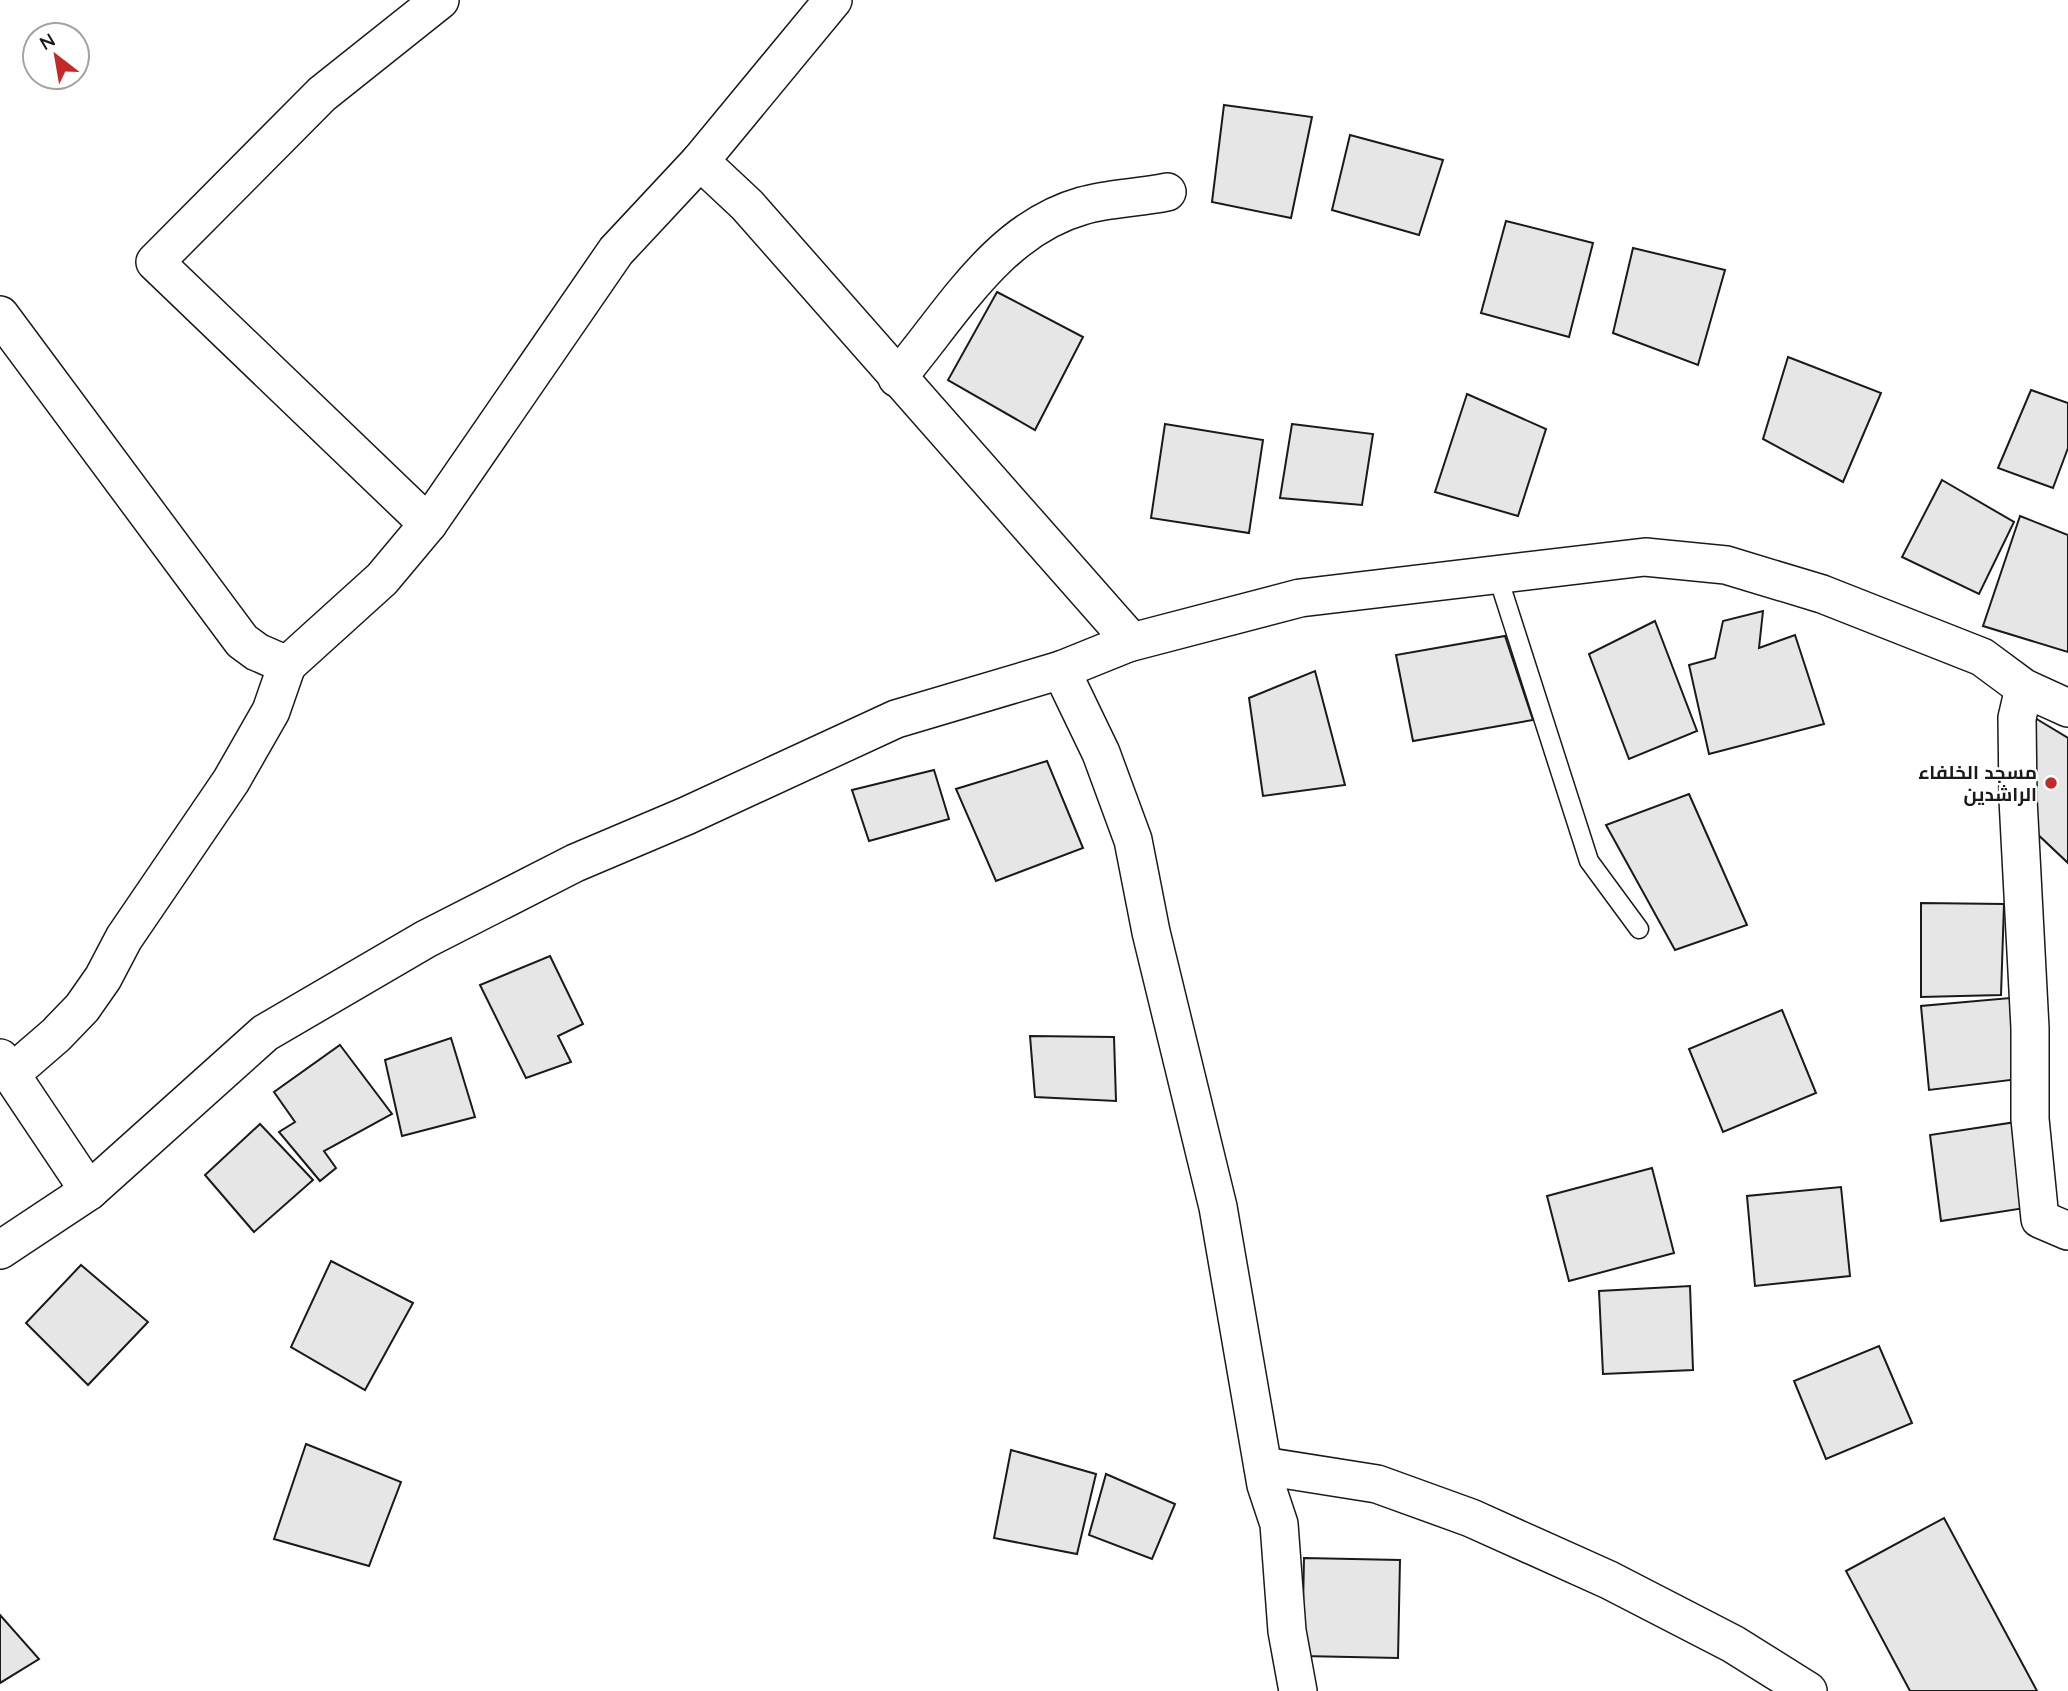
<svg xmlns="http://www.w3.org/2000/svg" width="2068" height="1691" font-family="Quicksand,Cairo,sans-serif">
<rect width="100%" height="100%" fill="#fff"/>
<g fill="#e6e6e6" stroke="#1a1a1a" stroke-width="2">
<path d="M1224,105L1312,117L1291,218L1212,202Z"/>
<path d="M1350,135L1443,160L1419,235L1332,210Z"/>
<path d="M1506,221L1593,243L1569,337L1481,313Z"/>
<path d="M1633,248L1725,270L1698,365L1613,333Z"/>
<path d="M997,292L1083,337L1035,430L948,380Z"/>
<path d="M1788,357L1881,393L1843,482L1763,439Z"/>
<path d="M2031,390L2068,403V448L2053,488L1998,468Z"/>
<path d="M1467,394L1546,429L1518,516L1435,492Z"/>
<path d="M1165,424L1263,440L1249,533L1151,518Z"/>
<path d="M1292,424L1373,434L1362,505L1280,498Z"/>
<path d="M1942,480L2014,522L1979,594L1902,557Z"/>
<path d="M2020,516L2068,535V652L1983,626Z"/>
<path d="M1763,611L1759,648L1795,635L1824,724L1709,754L1689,665L1715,658L1723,621Z"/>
<path d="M1655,621L1697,731L1629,759L1589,654Z"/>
<path d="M1505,636L1533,720L1413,741L1396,655Z"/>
<path d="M1315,671L1345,785L1263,796L1249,698Z"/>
<path d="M2035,718L2068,738V863L2032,829Z"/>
<path d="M1047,761L1083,848L996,881L956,789Z"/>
<path d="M934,770L949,819L869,841L852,790Z"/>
<path d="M1689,794L1747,925L1675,950L1606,825Z"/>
<path d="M1921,903L2004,904L2001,995L1921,997Z"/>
<path d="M550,956L583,1024L558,1036L571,1062L526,1078L480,985Z"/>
<path d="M2010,998L2019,1079L1929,1090L1921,1006Z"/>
<path d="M1782,1010L1816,1093L1723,1132L1689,1049Z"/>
<path d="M1030,1036L1114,1037L1116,1101L1035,1097Z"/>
<path d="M451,1038L475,1117L402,1136L385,1060Z"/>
<path d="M340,1045L392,1114L324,1151L336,1168L320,1181L279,1132L295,1122L274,1092Z"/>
<path d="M2016,1122L2025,1208L1941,1221L1930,1135Z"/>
<path d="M260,1124L313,1180L254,1232L205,1175Z"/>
<path d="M1652,1168L1674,1253L1569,1281L1547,1196Z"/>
<path d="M1841,1187L1850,1276L1755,1286L1747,1196Z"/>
<path d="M331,1261L413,1303L365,1390L291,1347Z"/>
<path d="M81,1265L148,1322L88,1385L26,1323Z"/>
<path d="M1690,1286L1693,1370L1603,1374L1599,1291Z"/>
<path d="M1879,1346L1912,1423L1826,1459L1794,1381Z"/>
<path d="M306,1444L401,1482L369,1566L274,1539Z"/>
<path d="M1011,1450L1096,1474L1077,1554L994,1538Z"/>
<path d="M1106,1474L1175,1504L1152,1559L1089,1535Z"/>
<path d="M1944,1518L2037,1691H1910L1846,1571Z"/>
<path d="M1304,1558L1400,1560L1398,1658L1302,1656Z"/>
<path d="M0,1615L39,1659L0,1683Z"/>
</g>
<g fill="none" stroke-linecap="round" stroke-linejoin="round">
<defs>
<path id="lane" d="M1497,574L1589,861L1639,929"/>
<g id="street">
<path d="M700,161L747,205L1124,633L1128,643"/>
<path d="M0,315L242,641L257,652L287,665L382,579L428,524L616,251L700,161L833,0"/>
<path d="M897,378C951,315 997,230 1082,206C1109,198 1139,198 1167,192"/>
<path d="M428,524L155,262L322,94L440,0"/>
<path d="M1061,670L1101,753L1133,840L1151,932L1218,1207L1266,1485L1279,1524L1287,1631L1298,1691"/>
<path d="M2024,688L2017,718L2018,799L2030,1028V1119L2040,1219L2068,1231"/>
<path d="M0,1058L89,1191"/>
<path d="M11,1074L56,1035L82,1008L103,978L124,938L231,781L271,711L287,665"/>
<path d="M0,1250L89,1191L265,1033L426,939L575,863L686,816L896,719L1061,670L1128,643L1300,598L1645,557L1726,565L1822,594L1982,657L2024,688L2068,708"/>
<path d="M1263,1466L1377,1484L1471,1518L1609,1580L1733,1644L1808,1691"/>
</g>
</defs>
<use href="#lane" stroke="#1a1a1a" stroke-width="21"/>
<use href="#street" stroke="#1a1a1a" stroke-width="40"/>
<use href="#lane" stroke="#fff" stroke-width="18"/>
<use href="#street" stroke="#fff" stroke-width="37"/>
</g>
<circle fill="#c62828" stroke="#fff" stroke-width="2.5" cx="2051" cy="783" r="7"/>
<g text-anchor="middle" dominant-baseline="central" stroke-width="5" stroke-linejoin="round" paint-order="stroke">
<g font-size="19" font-weight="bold" fill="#1a1a1a" stroke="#fff" text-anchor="end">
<text x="2037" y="772">مسجد الخلفاء<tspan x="2037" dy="22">الراشدين</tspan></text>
</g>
</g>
<g transform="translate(56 56) rotate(329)"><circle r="33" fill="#ffffff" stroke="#a3a3a3" stroke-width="2"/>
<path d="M0-5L12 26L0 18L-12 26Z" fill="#c62828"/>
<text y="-10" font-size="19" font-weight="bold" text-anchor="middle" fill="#1a1a1a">N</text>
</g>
</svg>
